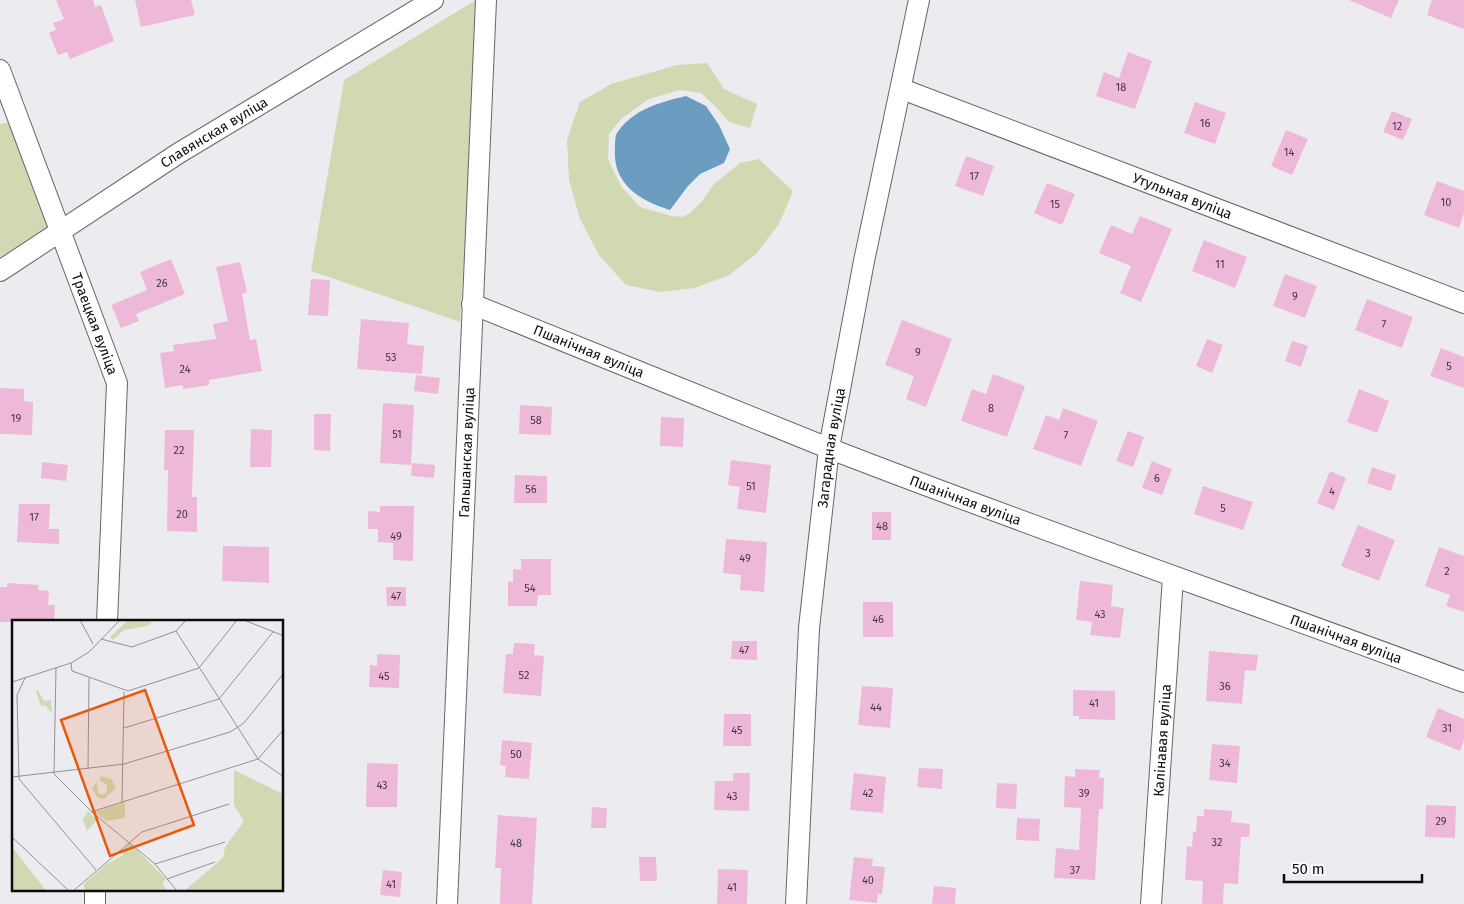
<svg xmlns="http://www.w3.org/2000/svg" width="1464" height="904" font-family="'Fira Sans',sans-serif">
<rect width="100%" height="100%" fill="#ececf0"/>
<g fill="#d1d9b3">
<path d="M476,0H480L460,322L311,271L344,80Z"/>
<path d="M707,63L724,89L757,104L750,128L729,122L717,108L701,93L680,90L649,99L622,118L609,134L608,159L621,186L640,207L672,216L682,217L690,213L703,200L713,185L740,163L759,159L793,191L779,224L757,253L729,275L695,288L660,292L626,285L599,255L580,219L569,180L567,140L580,102L611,84L677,65Z"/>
<path d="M8,122L53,227L0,257V124Z"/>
</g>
<path fill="#6b9dc0" d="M686,96L706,106L719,125L730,149L724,163L700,174L688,186L670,210C639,200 612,184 615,147C615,143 615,136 617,133C633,109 661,102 686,96Z"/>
<g fill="#eeb9d9">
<path d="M56,0H93L95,7L101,5L114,41L70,59L67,52L58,55L49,33L56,30L53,23L64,19Z"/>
<path d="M135,0H191L195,15L141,27Z"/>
<path d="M1349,0H1399L1391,18Z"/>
<path d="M1432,0H1464V29L1427,15Z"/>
<path d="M1128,52L1152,61L1135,109L1096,96L1104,72L1119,78Z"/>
<path d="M1195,102L1226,113L1215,144L1184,133Z"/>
<path d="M1392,111L1412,119L1403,140L1383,132Z"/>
<path d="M1286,130L1308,139L1292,175L1271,166Z"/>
<path d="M966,156L994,166L983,196L955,186Z"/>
<path d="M1437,181L1464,191V213L1459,228L1424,215Z"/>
<path d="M1047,183L1075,194L1062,225L1034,213Z"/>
<path d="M1140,216L1172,229L1141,302L1120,293L1131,266L1099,253L1111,225L1132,234Z"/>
<path d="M1204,240L1247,257L1235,288L1192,271Z"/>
<path d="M171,259L185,294L136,314L139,321L121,328L111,305L147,290L140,272Z"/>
<path d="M240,262L247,292L242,294L250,340L256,339L262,371L209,380V385L183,389V385L165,388L160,353L174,351L173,345L216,339L213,324L228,321L216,267Z"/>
<path d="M1285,274L1317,286L1305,318L1273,306Z"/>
<path d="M311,279L330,280L328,316L308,315Z"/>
<path d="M1367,299L1413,317L1402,348L1355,330Z"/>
<path d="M361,319L409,323L407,344L424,346L422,374L357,369Z"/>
<path d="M902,320L952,339L926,407L906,399L914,376L885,365Z"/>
<path d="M1207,339L1223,345L1212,373L1196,366Z"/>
<path d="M1292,341L1308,346L1301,367L1285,361Z"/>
<path d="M1441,348L1464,357V388L1430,376Z"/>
<path d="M993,374L1025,386L1007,437L961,421L972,389L986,394Z"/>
<path d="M416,375L440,378L438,394L414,391Z"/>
<path d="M0,388L24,389V401L33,402L32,435L0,434Z"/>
<path d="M1359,389L1389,401L1377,433L1347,422Z"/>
<path d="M383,403L414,405L411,465L380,463Z"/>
<path d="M520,405L552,407L551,435L519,434Z"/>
<path d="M1063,408L1098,421L1081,466L1033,449L1046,415L1059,420Z"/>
<path d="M314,414H331L330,451L314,450Z"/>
<path d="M661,417L684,418L683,447L660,446Z"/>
<path d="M251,429L272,430L271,467H250Z"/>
<path d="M165,430H194L192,497H197V532L167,531L168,470H164Z"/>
<path d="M1128,431L1144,437L1133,467L1116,461Z"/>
<path d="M731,460L771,465L766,513L737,509L740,487L728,485Z"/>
<path d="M1152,461L1172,469L1162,495L1142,488Z"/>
<path d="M42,462L68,465L66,481L41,478Z"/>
<path d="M412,463L435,465L434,478L411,476Z"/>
<path d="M1372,467L1396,475L1391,491L1367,483Z"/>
<path d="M1330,471L1346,478L1334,510L1317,503Z"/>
<path d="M515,475L547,476V503H514Z"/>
<path d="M1203,486L1253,502L1243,530L1194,514Z"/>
<path d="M19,504H50L49,529H59V544L17,542Z"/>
<path d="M380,506H414L413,561L393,560V543L378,542V529H368V511L380,512Z"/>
<rect x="872" y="512" width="19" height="28"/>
<path d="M1358,525L1395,540L1379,581L1341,566Z"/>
<path d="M726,539L767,542L764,592L740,590L741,575L723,573Z"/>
<path d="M223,546L269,547V583L222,581Z"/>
<path d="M1439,547L1464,556V612L1446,606L1450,595L1425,586Z"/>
<path d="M521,559H551V595H538L537,606H508V581L513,582V569L521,570Z"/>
<path d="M1080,581L1113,585L1111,606L1124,608L1120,638L1090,635L1092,622L1076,620Z"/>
<path d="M7,583L39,585L38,590L49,591L48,605H55L54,622H0V587H7Z"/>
<path d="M386,587H406V606H387Z"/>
<rect x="863" y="602" width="30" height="35"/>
<path d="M732,641H757V660L731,659Z"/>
<path d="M514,643L535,644L534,655L544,656L541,696L503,693L506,654H513Z"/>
<path d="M1209,651L1258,655L1256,671L1245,670L1242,704L1206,701Z"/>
<path d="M377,654L400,655L399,688L369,687L370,665L377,666Z"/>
<path d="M862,686L893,688L890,728L858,725Z"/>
<path d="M1073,690L1115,691V720L1079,719V716H1073Z"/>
<path d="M1438,708L1464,719V740L1460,751L1426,737Z"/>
<path d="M724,714H751V746H723Z"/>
<path d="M502,740L532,743L529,779L505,777L506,766L500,765Z"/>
<path d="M1212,744L1240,746L1237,783L1209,780Z"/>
<path d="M367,763L398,764L397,807H366Z"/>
<path d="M919,768L943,769L942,789L917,787Z"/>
<path d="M1075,769L1100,770L1099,778H1104L1103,809H1099L1095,880L1054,878L1056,848L1079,850L1081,808L1064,807L1065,776L1075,777Z"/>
<path d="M733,773H750L749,811L714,810L715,781H733Z"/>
<path d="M854,773L886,777L883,813L850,810Z"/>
<path d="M997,783L1017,784L1016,809L996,808Z"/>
<path d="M1426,805L1456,806L1455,838L1425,837Z"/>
<path d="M592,807L607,808L606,828H591Z"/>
<path d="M1204,809L1232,811L1231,822L1250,824L1249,837H1241L1238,884L1224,883L1223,904H1202L1203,881L1185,880L1187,846L1192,847L1193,832H1196L1197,816H1204Z"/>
<path d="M498,815L537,818L532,904H500L501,868H495Z"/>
<path d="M1017,818L1040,819L1039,841L1016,840Z"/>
<path d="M639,857H656L657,881H640Z"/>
<path d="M854,857L873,859L872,866L885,867L882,894H878L877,903L849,900Z"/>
<path d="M718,869L748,870L747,904H717Z"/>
<path d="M383,870L402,872L400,897L380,895Z"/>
<path d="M934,886L956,888L955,904H932Z"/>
</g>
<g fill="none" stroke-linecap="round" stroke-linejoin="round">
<defs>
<g id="minor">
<path id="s1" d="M0,70L117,383L107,622"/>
<path id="s2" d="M902,89L1464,303"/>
<path id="s3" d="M0,271L179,153L433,0"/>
<path id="s4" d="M472,304C591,351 709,401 828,448C1039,530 1252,603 1464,682"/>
<path d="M95,904V890"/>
<path id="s5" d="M447,904L486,0"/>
<path id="s6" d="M796,904L809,628L829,448L864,261L919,0"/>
<path id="s7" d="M1151,904L1173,577"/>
</g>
</defs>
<use href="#minor" stroke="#666669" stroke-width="22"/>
<use href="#minor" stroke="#fff" stroke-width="20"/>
</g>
<g text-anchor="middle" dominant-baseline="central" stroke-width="4" stroke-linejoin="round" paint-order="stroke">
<g font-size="11" fill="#443740">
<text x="1121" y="87">18</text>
<text x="1205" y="123">16</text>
<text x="1397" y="126">12</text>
<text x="1289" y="152">14</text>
<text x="974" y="176">17</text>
<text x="1446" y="202">10</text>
<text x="1055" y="204">15</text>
<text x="1220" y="264">11</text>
<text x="162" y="283">26</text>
<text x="1295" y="296">9</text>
<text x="1384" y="324">7</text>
<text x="918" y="352">9</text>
<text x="391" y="357">53</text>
<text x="1449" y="366">5</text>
<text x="185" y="369">24</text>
<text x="991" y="408">8</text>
<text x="16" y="418">19</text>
<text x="536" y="420">58</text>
<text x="397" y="434">51</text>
<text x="1066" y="435">7</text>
<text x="179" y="450">22</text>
<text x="1157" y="478">6</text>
<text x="751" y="486">51</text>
<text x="531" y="489">56</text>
<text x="1332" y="491">4</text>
<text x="1223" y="508">5</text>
<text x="182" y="514">20</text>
<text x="34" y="517">17</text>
<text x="882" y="526">48</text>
<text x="396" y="536">49</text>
<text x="1368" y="553">3</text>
<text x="745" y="558">49</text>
<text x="1447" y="571">2</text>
<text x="530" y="588">54</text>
<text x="396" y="596">47</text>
<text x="1100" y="614">43</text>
<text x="878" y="619">46</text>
<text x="744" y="650">47</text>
<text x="524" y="675">52</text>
<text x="384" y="676">45</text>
<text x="1225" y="686">36</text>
<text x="1094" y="703">41</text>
<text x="876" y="707">44</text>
<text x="1447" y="728">31</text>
<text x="737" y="730">45</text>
<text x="516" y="754">50</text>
<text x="1225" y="763">34</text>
<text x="382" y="785">43</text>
<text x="868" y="793">42</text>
<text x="1084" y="793">39</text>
<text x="732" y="796">43</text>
<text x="1441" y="821">29</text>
<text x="1217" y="842">32</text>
<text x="516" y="843">48</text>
<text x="1075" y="870">37</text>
<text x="868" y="880">40</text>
<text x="391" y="884">41</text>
<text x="732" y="887">41</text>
</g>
<g font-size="14" fill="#0c0c0d" stroke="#faf9fd">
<text stroke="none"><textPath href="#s3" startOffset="255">Славянская вуліца</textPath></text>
<text stroke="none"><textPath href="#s2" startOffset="300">Утульная вуліца</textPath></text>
<text stroke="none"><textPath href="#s1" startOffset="271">Траецкая вуліца</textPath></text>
<text stroke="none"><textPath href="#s4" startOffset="126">Пшанічная вуліца</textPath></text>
<text stroke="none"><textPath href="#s6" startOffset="458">Загарадная вуліца</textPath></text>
<text stroke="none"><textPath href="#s5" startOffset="452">Гальшанская вуліца</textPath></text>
<text stroke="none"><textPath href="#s4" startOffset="531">Пшанічная вуліца</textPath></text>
<text stroke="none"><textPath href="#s4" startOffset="936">Пшанічная вуліца</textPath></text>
<text stroke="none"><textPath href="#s7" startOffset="164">Калінавая вуліца</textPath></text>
</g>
</g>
<g transform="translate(12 620)">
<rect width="271" height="271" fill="#ececf0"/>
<path d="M116,0L140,2L136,6L112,10L101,20L98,17ZM26,70L32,81L39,80L40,94L33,85L29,86L24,72ZM222,150L271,174V271H172L211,238L213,227L232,201L222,185ZM89,156L99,159L104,168L92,179L85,177L80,168L85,162L86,173L90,175L95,172V165L87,160ZM113,182V198L94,201L82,192ZM76,191L85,200L75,211L71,199ZM118,223L154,259L150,263L155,271H72V264L93,245L111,235L109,231ZM0,227L33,269L35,271H0Z" fill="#d1d9b3"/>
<path fill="none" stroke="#929295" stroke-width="1" d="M68,0L81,24M232,0L272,16M164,11L246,139L272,157M89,19L120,27L164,11L174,0M59,43L60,51L116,71L187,48L225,0M44,48L42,154L81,193L143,244L165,271M13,58L5,75L7,159L84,250M0,62L59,43L77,32L108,0M112,108L207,79L261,12M76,149L77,58M0,157L112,144L218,112L232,103L272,53M110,182L112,72M79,192L246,139L272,109M0,217L57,271M143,244L213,222M155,259L203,242M61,271L130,212L217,184"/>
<path fill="#e8590c" fill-opacity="0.15" stroke="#e8590c" stroke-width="2.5" d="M133,70L182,205L98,236L49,100Z"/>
<rect width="271" height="271" fill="none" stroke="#0c0c0d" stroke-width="2.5"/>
</g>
<path d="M1284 874v8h138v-8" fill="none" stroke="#0c0c0d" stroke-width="2.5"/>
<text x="1292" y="874" font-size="15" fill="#0c0c0d" stroke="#faf9fd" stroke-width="4" paint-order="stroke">50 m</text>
</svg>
